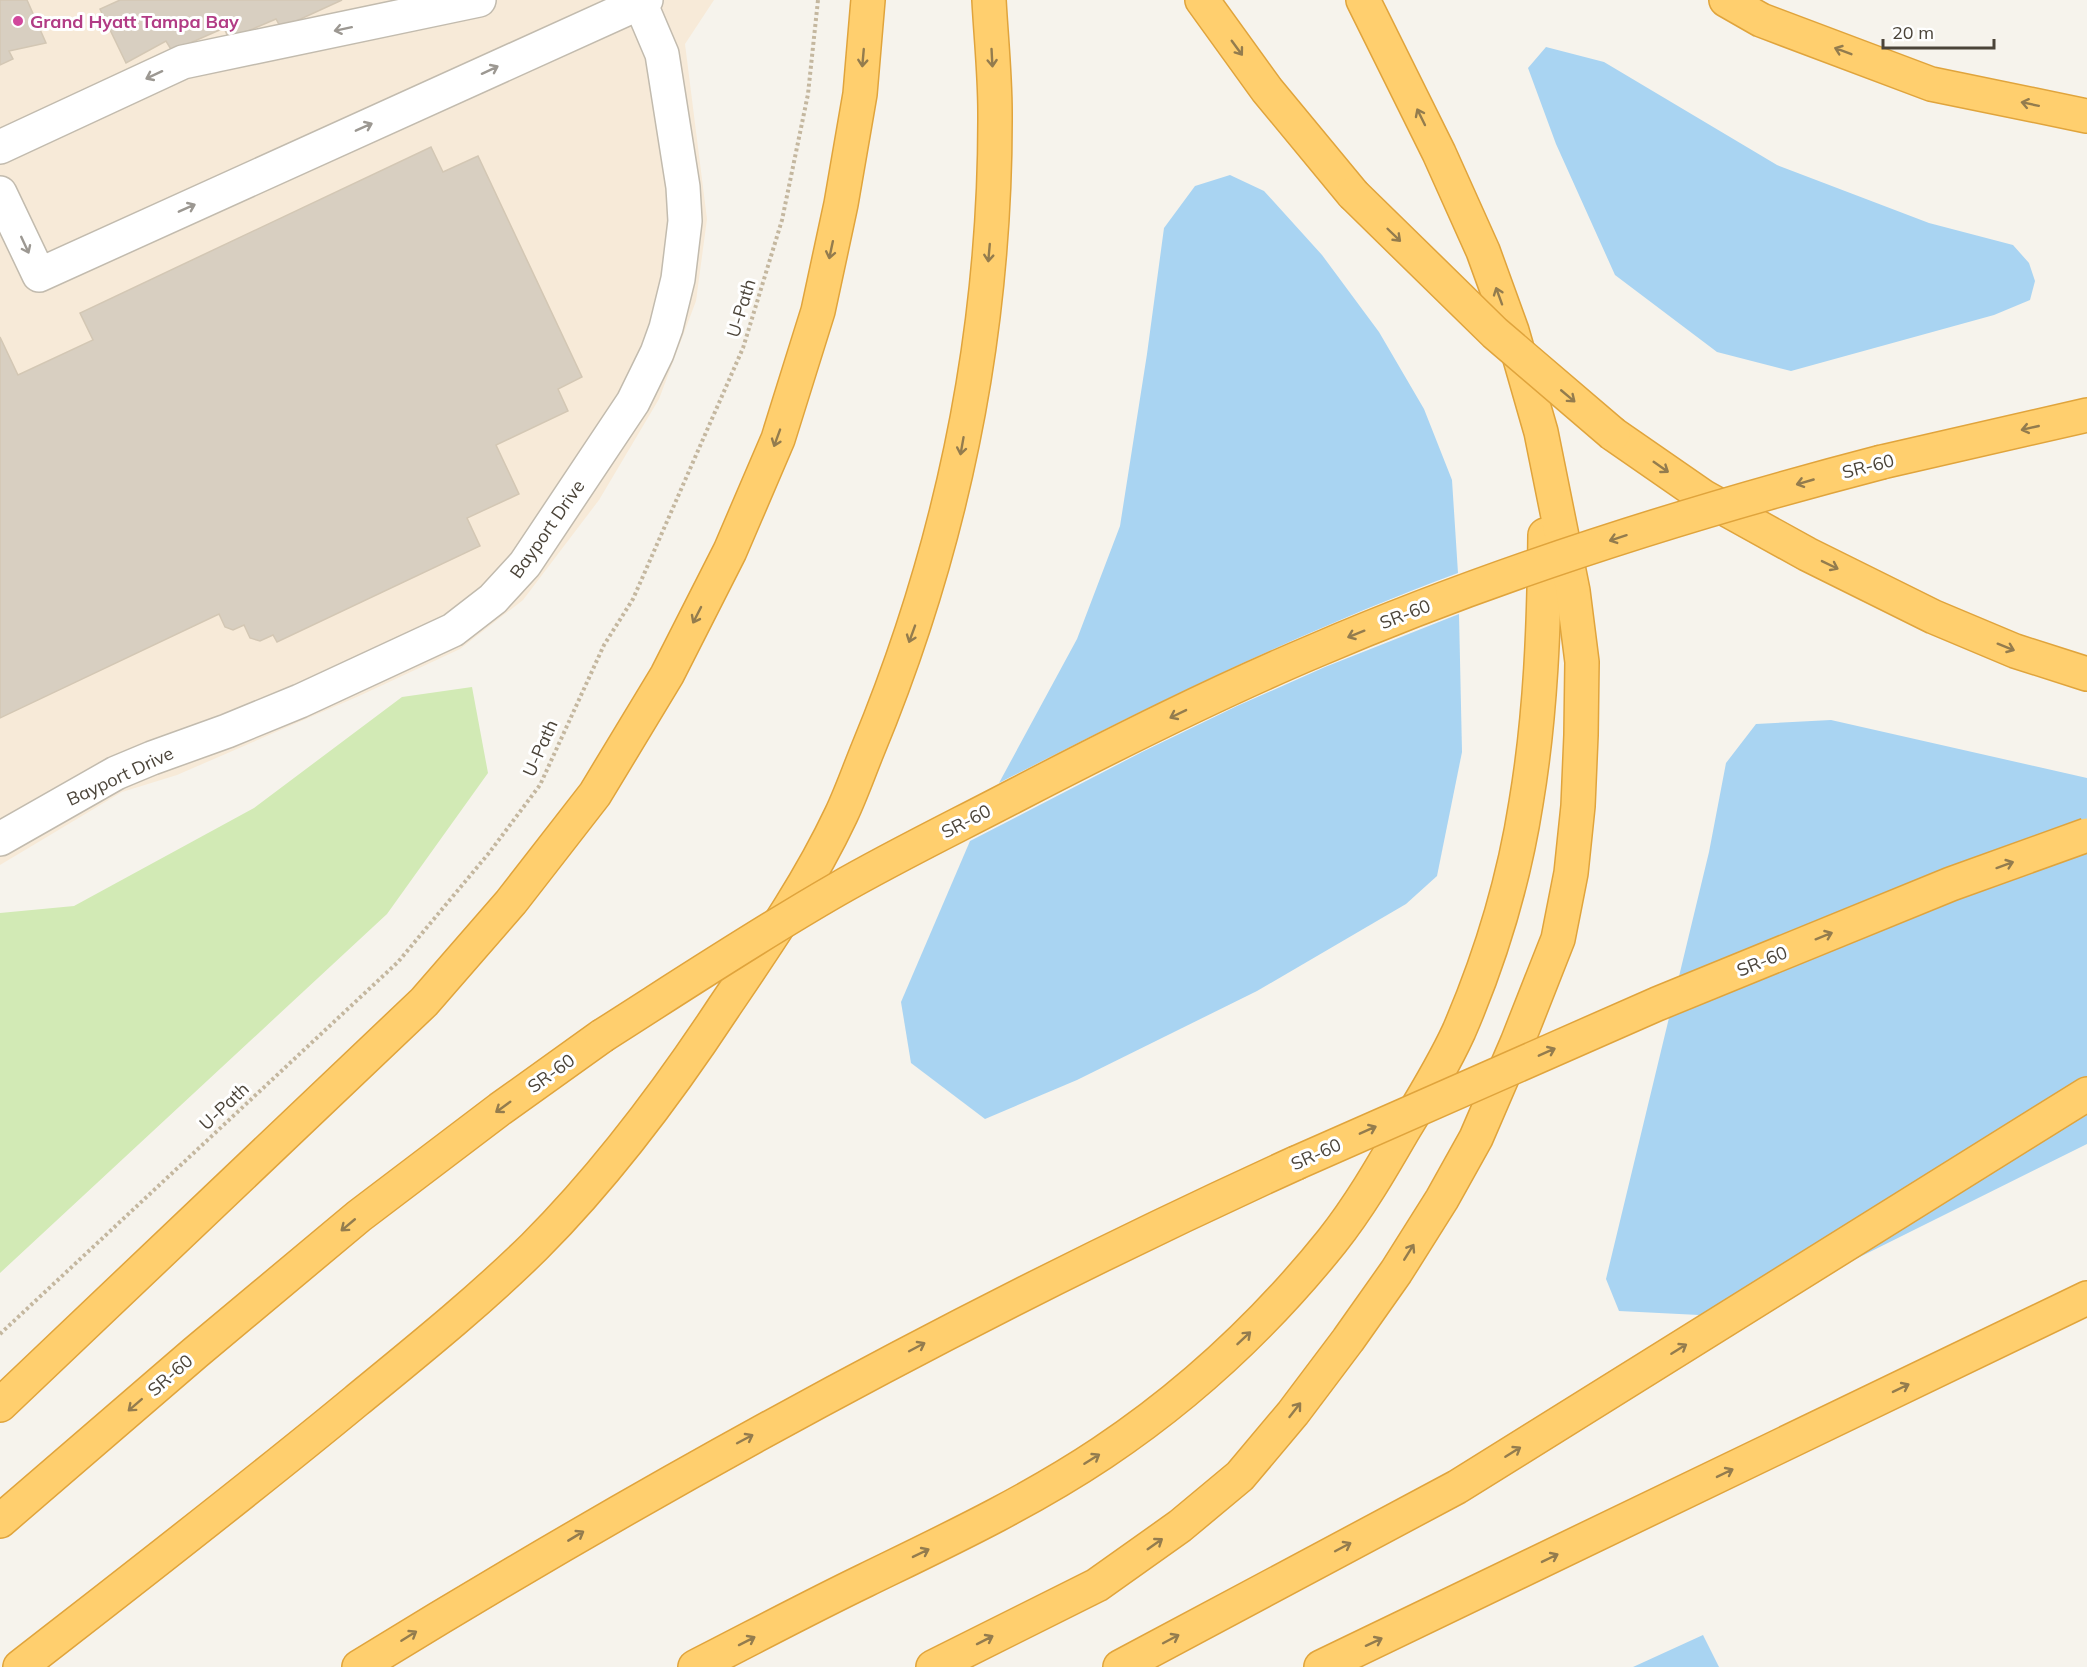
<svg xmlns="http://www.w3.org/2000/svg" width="2087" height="1667" font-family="Mulish,sans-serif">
<rect width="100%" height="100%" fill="#f6f3ec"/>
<path fill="#f7ead8" d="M0,0H714L685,44L707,219L696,301L659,399L599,500L523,600L460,649L359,696L177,775L122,792L0,865Z"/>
<path fill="#d2eab5" d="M472,687L488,773L387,914L0,1273V913L74,906L254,808L402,697Z"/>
<g fill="#a9d4f2">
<path d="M1546,47L1604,62L1777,165L1929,223L2013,245L2029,263L2035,281L2030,300L1994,315L1791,371L1717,352L1615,275L1556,144L1528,68Z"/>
<path d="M1230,175L1264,191L1322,255L1379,332L1424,409L1452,480L1458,573C1299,632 1149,706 999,783L1077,639L1120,526L1147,354L1164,228L1195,186Z"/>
<path d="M1459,614L1462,752L1437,876L1406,904L1257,991L1077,1080L985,1119L911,1063L901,1002L970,841L1142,752L1237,706L1325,667Z"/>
<path d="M1831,720L2087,778V1144L1739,1317L1619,1311L1606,1279L1709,852L1726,763L1756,724Z"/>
<path d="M1703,1635L1719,1667H1633Z"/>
</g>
<g fill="#d8cfc1" stroke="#d3c7b4" stroke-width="1.5">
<path d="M0,0H27L46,43L9,51L13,59L0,65Z"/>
<path d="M120,0H342L281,28L276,19L229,39L224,28L172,51L166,41L126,63L100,9Z"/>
<path d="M431,147L443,172L478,156L582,377L558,389L568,411L496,445L519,494L467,518L480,546L277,642L273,635L260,641L250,638L244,625L233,630L225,627L219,614L0,718V337L18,375L93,340L80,313Z"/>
</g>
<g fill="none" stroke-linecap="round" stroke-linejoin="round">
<defs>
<g id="minor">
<path d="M0,147L183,62L479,0"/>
<path d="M0,193L39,275L646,0"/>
<path d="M0,839L116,773L152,758L227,731L300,701L453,630L493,599L525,564L633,402L657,353L666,328L678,279L685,221L683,187L662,54L639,0"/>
</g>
<g id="highway">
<path d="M1202,0L1267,90L1353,194"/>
<path d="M1726,0L1761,20L1931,84L2087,116"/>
<path d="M1613,434L1704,497L1807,554L1934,617L2015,651L2087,674"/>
<path d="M1882,462L2087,415"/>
<path d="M0,1405L424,1002L511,902L595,794L667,675L730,551L778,439L818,311L841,204L860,94L868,0"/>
<path d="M0,1521L195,1353L359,1216L500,1109L602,1036"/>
<path d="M20,1667C133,1579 246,1492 356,1401C417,1351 478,1302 534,1247C606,1175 668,1092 724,1007C766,945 809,883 841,815C851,794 859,771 868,749C952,546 996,333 995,112C995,75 991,37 989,0"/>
<path d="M359,1667C663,1480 971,1311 1296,1163"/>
<path d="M695,1667C752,1638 808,1608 866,1580C946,1541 1027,1503 1102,1453C1189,1395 1267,1322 1332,1241C1359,1207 1381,1169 1403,1131C1423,1098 1443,1066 1459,1031C1490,959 1514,880 1526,803C1541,714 1544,625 1545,535"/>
<path d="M933,1667L1097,1585L1180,1526L1240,1476L1293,1413L1348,1340L1396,1272L1442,1199L1476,1138L1517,1043L1558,939L1571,873L1578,806L1581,735L1582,662L1573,591L1541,432L1512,331L1483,251L1439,153L1363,0"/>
<path d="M1120,1667L1457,1487L2087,1094"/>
<path d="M1321,1667L2087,1298"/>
</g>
</defs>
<use href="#minor" stroke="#c2bbae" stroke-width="36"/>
<use href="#highway" stroke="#e0a43c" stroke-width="36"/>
<path stroke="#c4b79f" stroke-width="4" stroke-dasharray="3 3" stroke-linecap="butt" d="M0,1334L398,962L489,853L540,785L604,645L633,599L743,348L782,220L808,94L818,0"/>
<use href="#minor" stroke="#fff" stroke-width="33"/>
<use href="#highway" stroke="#ffcf6e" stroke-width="33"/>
<defs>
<g id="highway-bridge">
<path d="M1353,194L1495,333L1613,434"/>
<path d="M602,1036C679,987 756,936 836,890C895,856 957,826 1018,794C1116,743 1215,693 1317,650C1500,571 1690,512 1882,462"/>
<path d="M1296,1163L1657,1004L1951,884L2087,835"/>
</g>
</defs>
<use href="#highway-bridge" stroke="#e0a43c" stroke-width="36" stroke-linecap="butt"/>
<use href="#highway-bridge" stroke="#ffcf6e" stroke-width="33"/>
</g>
<defs><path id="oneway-shaft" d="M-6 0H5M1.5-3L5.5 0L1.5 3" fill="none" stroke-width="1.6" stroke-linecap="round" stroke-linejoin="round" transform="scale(1.5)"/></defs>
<g stroke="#9c9892">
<use href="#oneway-shaft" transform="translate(343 29) rotate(168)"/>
<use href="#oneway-shaft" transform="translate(490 70) rotate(-25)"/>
<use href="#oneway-shaft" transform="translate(154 75) rotate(155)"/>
<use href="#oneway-shaft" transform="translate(364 127) rotate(-24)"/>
<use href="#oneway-shaft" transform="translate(187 208) rotate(-24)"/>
<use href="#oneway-shaft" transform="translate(25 245) rotate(65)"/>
</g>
<g stroke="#937c4e">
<use href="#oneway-shaft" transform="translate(1237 48) rotate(54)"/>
<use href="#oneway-shaft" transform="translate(1843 51) rotate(-159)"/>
<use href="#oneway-shaft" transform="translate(863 58) rotate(95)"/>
<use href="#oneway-shaft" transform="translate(992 58) rotate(87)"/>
<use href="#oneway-shaft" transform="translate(2030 104) rotate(-168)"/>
<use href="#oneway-shaft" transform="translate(1421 117) rotate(-116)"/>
<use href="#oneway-shaft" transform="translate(1394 235) rotate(44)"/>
<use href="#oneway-shaft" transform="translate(831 250) rotate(102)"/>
<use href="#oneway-shaft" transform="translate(989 253) rotate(95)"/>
<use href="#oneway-shaft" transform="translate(1499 296) rotate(-110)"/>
<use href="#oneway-shaft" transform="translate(1568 396) rotate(40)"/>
<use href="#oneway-shaft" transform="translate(2030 428) rotate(167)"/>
<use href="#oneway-shaft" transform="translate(777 438) rotate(110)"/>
<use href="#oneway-shaft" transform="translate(962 446) rotate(100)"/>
<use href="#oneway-shaft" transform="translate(1661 467) rotate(35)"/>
<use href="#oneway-shaft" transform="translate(1805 482) rotate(164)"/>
<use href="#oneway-shaft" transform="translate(1618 538) rotate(162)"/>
<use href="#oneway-shaft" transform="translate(1830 565) rotate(26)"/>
<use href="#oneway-shaft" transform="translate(697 615) rotate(117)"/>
<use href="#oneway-shaft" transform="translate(912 634) rotate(110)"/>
<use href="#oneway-shaft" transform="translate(1356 634) rotate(158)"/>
<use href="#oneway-shaft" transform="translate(2006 647) rotate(22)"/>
<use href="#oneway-shaft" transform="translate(1178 714) rotate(154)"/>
<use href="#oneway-shaft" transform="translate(2005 865) rotate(-20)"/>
<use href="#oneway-shaft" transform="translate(1824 936) rotate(-22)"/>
<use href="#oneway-shaft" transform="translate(1547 1052) rotate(-24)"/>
<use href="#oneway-shaft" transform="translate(503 1107) rotate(144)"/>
<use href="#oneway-shaft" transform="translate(1368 1130) rotate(-24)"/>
<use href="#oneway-shaft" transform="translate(348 1225) rotate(140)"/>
<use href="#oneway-shaft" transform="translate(1409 1252) rotate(-58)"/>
<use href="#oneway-shaft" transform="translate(1244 1338) rotate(-43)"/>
<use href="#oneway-shaft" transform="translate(917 1347) rotate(-28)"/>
<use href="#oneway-shaft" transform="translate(1679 1349) rotate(-32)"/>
<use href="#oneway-shaft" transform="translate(1901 1388) rotate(-26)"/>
<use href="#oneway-shaft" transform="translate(135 1405) rotate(139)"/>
<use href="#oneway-shaft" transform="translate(1295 1410) rotate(-52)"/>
<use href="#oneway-shaft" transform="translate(745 1439) rotate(-28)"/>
<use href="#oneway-shaft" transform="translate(1513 1452) rotate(-32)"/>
<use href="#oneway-shaft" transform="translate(1092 1459) rotate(-32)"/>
<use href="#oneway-shaft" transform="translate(1725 1473) rotate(-26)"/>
<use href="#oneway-shaft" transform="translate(576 1536) rotate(-31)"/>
<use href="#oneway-shaft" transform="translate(1155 1544) rotate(-35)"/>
<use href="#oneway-shaft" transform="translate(1343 1547) rotate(-28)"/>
<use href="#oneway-shaft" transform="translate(921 1553) rotate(-26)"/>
<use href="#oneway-shaft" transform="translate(1550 1558) rotate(-26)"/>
<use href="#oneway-shaft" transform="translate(409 1636) rotate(-32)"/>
<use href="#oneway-shaft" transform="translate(1171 1639) rotate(-28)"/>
<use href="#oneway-shaft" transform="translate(985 1640) rotate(-27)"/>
<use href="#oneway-shaft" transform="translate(747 1641) rotate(-27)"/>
<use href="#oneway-shaft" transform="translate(1374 1642) rotate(-25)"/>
</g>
<circle fill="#d1479c" stroke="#fff" stroke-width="2" cx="18" cy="21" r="6"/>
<g text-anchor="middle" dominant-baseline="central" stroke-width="6" stroke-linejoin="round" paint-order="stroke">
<g font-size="18" font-weight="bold" fill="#b23c85" stroke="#fff" text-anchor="start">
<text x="30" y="21">Grand Hyatt Tampa Bay</text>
</g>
<g font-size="18" fill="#4b4439" stroke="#fff">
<text transform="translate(741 308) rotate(-73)">U-Path</text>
<text transform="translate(1868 466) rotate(-14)">SR-60</text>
<text transform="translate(547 529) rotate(-55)">Bayport Drive</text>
<text transform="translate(1405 614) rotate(-21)">SR-60</text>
<text transform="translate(540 748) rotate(-66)">U-Path</text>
<text transform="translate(120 776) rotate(-25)">Bayport Drive</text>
<text transform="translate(966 821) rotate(-27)">SR-60</text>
<text transform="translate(1762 961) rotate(-22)">SR-60</text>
<text transform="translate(551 1073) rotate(-36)">SR-60</text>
<text transform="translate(224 1106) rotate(-43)">U-Path</text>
<text transform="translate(1316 1154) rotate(-24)">SR-60</text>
<text transform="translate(170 1375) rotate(-41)">SR-60</text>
</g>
</g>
<path d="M1883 39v9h111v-9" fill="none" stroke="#4b4439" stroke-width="3"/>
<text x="1892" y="39" font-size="18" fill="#4b4439" stroke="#ffffff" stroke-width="4.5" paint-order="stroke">20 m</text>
</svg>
